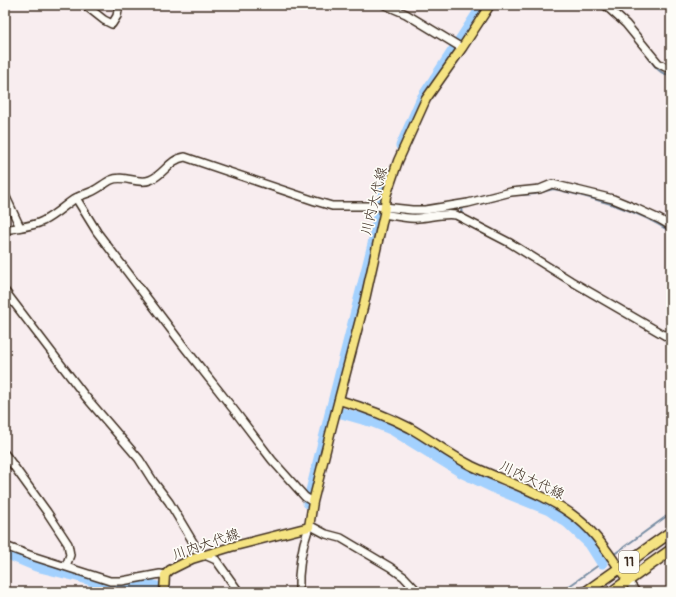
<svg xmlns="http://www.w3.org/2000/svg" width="676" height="597" font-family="Pangolin,'Klee One',sans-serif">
<rect width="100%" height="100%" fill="#f8edef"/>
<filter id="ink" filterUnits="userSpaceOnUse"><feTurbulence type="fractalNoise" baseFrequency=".025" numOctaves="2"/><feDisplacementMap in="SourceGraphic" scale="8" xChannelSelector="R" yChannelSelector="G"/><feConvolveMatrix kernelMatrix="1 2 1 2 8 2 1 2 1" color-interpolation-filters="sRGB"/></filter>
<g filter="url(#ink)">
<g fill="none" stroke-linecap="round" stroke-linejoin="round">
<g stroke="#798ea4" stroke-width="2">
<path d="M646,54C652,62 660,77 671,74"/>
<path d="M519,195L535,194L553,189L559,190C600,200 635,209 671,232"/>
<path d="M479,204L509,196"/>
<path d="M461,207L462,216"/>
<path d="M392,212L419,215"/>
<path d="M462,220V222L507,245"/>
<path d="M589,295L658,335"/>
<path d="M662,338L671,344"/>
<path d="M613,555L671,513"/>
<path d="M561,592L610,557"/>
</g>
<g stroke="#a3d1fe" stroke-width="11">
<path d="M401,146L422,98L483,5"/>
<path d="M386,184L379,212L373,244L331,410L373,422L393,430L463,473L499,490L549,510L568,523L590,544L602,563"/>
<path d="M308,503L331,410"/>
<path d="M5,553L36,566L81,577L110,586H119L138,583H147L170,592"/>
</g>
<defs>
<g id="minor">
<path d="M85,5L104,20L112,24L117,16L119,5"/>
<path d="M385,5L406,14L462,48"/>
<path d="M605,5L626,24L658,63L665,67L671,68"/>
<path d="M5,195L20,227"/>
<path d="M76,198L97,232L185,348L234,410L272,460L305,497L313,502"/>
<path d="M384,214C395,216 407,219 418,218C431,217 443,213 456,215L510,243L571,281L671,339"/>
<path d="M5,230C18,227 32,227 43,221C55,215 65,205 76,198C81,195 87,194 93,191C99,188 105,183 111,180C124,174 137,185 150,180C164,175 169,159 185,157L315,201L332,206H375L412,210H425L468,203L511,192L540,189L552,184L613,199L635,208L659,219L671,226"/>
<path d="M5,291L85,396L139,459L153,481L169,502L196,547L204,556"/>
<path d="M5,454L47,512L68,544L70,555L66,566"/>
<path d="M309,525L326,534L341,538L390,567L404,577L418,592"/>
<path d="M5,546L32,556L110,581H122L160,574L165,575"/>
<path d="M207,556L216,560L239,592"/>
<path d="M628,581L636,592"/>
<path d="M299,592C298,569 301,549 309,527"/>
</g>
<g id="major">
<path d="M339,400C363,407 387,416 410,428C431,440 450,455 472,466C508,483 547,494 578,519C598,535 613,560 628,581"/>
<path d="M164,592L165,575L170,570L192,559L231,547L309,527L313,502L332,426L364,304L384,214L386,196L398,161L426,99L462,48L490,5"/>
</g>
<g id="highway">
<path d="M586,592L671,532"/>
<path d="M612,592L671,550"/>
</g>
</defs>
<use href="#minor" stroke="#3b2a1e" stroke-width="10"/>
<use href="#major" stroke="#3b2a1e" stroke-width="11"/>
<use href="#highway" stroke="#3b2a1e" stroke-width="13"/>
<use href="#minor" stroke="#fdfcf7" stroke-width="7"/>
<use href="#major" stroke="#f5e382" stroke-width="8"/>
<use href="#highway" stroke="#f5e382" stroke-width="10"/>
</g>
</g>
<g text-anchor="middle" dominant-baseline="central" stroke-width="3.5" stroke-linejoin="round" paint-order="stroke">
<rect fill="#fdfcf7" stroke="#75695f" stroke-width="1" x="619" y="551" width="20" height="22" rx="3"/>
<g font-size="13" font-weight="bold" fill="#3b2a1e">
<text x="629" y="562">11</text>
</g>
<g font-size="14" fill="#3b2a1e" stroke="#fdfcf7">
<text transform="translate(374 201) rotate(-76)">川内大代線</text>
<text transform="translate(532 480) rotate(26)">川内大代線</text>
<text transform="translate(206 544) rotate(-19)">川内大代線</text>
</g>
</g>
<rect width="676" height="597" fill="none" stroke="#fdfcf7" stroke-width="20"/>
<rect x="10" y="10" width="656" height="577" fill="none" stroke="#3b2a1e" stroke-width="1.5" filter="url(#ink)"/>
</svg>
